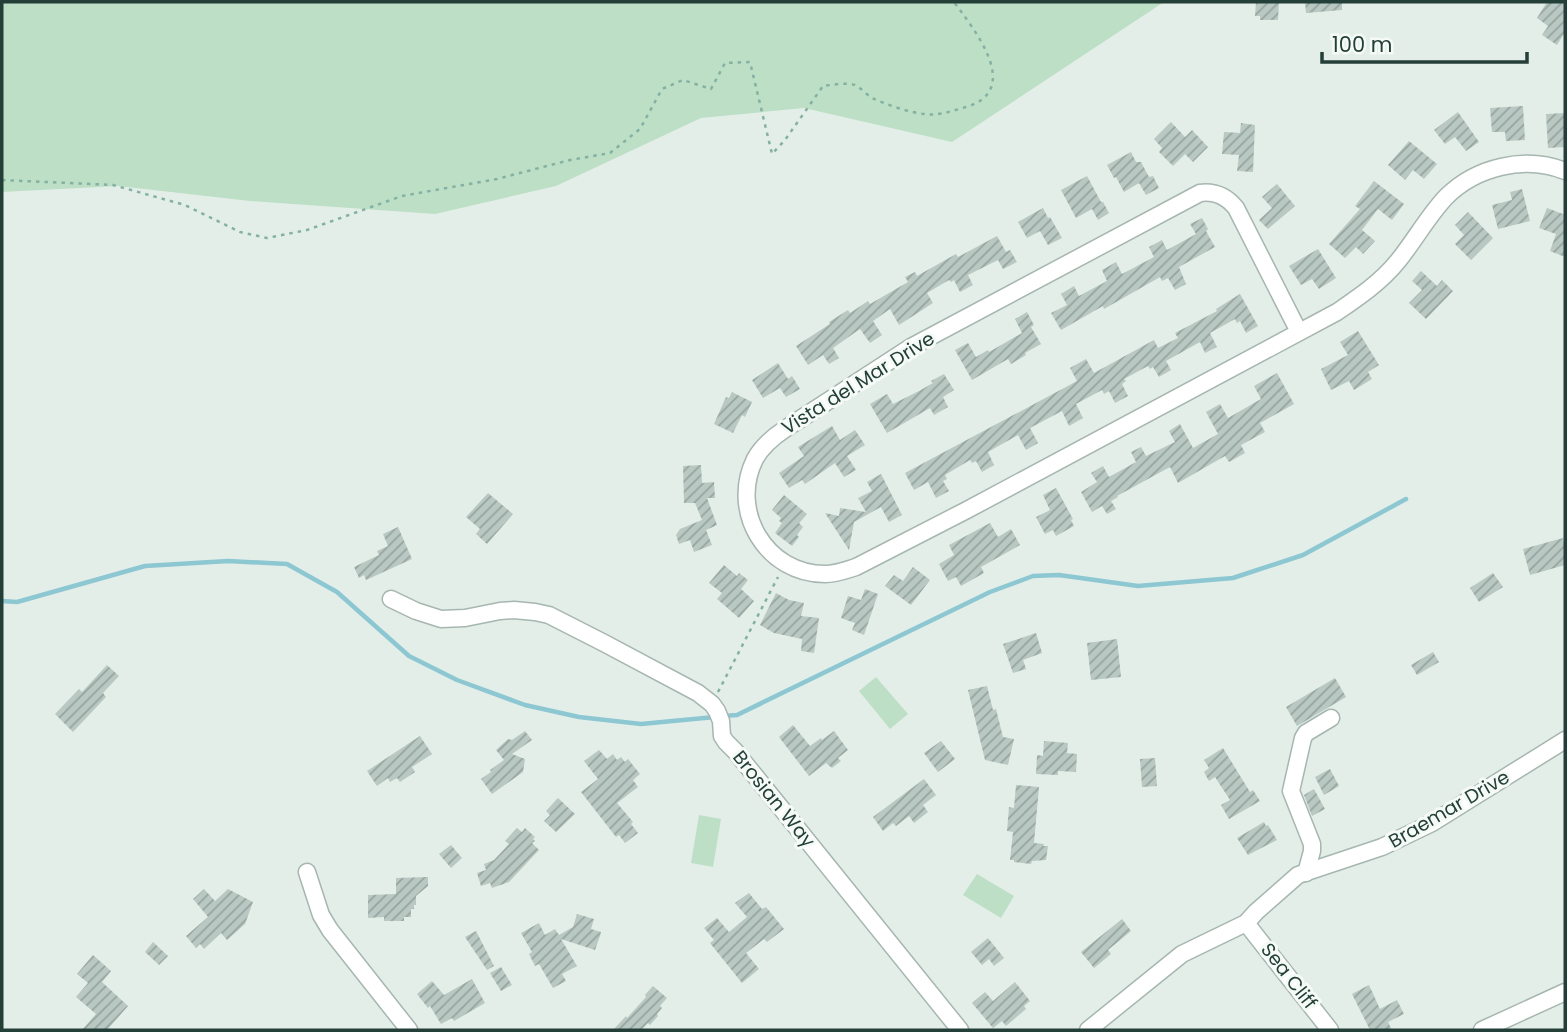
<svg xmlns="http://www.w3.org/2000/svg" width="1567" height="1032" font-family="Poppins,sans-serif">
<defs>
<pattern id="building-hatch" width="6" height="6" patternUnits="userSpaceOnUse" patternTransform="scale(1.75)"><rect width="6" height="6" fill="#b9c8c2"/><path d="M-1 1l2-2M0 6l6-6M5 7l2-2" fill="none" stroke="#96a49f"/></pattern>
</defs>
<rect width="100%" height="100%" fill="#e4eee9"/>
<g fill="#bddfc6">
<path d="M2,2H1164L952,142L804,108L701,118L556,186L435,214L250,201L118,186L2,192Z"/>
<path d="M876,677L908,714L890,729L859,691Z"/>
<path d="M699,815L721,819L713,867L691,863Z"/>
<path d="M977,874L1014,896L1001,918L963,895Z"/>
</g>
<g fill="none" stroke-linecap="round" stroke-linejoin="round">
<g stroke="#8cc7d2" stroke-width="4.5">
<path d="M2,601L17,602L145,566L228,561L287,564L337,592L409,656L457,680L525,705L579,717L641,724L715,717"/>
<path d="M724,716L737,715L990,592L1033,576L1059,575L1138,586L1233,578L1303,555L1406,499"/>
</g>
</g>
<g fill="url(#building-hatch)">
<path d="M1256,2H1279L1278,20H1260V16H1255Z"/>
<path d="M1305,2H1342V10L1306,13Z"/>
<path d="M1547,2H1565V32L1557,45L1542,35L1548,26L1537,18Z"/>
<path d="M1523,106L1525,140L1506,141L1505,132H1492L1490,108Z"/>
<path d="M1458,112L1479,142L1466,151L1455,137L1445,144L1434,130Z"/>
<path d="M1565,113V147L1548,148L1546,114Z"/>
<path d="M1171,122L1185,137L1192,130L1208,147L1193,162L1185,154L1173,166L1159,152L1162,148L1154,139Z"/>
<path d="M1241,123L1255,125L1253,172L1237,171L1239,155L1222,154L1224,132L1240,133Z"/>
<path d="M1409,141L1437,164L1424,179L1413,170L1405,180L1388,165Z"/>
<path d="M1131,152L1136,162H1141L1149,177L1153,176L1159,188L1146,195L1139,183L1124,192L1116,177L1114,178L1107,165Z"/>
<path d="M1087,176L1101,202H1103L1109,213L1098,220L1092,209L1076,218L1061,190Z"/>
<path d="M1374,181L1404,204L1392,220L1378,209L1362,230L1375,241L1363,254L1356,247L1345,258L1329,244L1360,209L1355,206Z"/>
<path d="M1277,184L1295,206L1268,229L1259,220L1272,208L1262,197Z"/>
<path d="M1522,189L1530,221L1498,229L1492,205L1512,200L1510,192Z"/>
<path d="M1043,208L1048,218L1050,217L1062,238L1048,245L1040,231L1027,238L1018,222Z"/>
<path d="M1547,208L1563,214L1565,212V257L1550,251L1556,234L1539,228Z"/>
<path d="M1468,212L1493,238L1471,260L1455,244L1464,235L1455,225Z"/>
<path d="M1202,218L1208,229L1206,231L1215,247L1179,267L1186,284L1175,290L1168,278L1162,281L1160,277L1104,309L1103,306L1061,330L1051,313L1067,305L1061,294L1074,286L1079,296L1107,281L1102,270L1116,262L1122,274L1154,257L1149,247L1162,240L1167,250L1196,234L1190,224Z"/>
<path d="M997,236L1006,252L1010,250L1017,262L1003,269L998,260L968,275L973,285L960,292L954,280L951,282L949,280L927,293L933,303L899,325L890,309L873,321L882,335L870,343L860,329L833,348L839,358L829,364L823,355L808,365L796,346L830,324L829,322L848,310L850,313L868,301L870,304L908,282L905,277L915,272L917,276L956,254L958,257Z"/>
<path d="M1318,249L1336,278L1319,289L1312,279L1301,285L1289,266Z"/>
<path d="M1421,271L1437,286L1442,280L1453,291L1426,319L1409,303L1422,290L1412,281Z"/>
<path d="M1240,294L1258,326L1246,333L1240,321L1237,323L1235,319L1210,333L1217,347L1205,353L1200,342L1166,361L1171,370L1159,377L1153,367L1150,369L1148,366L1124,379L1126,381L1122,384L1128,396L1115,403L1109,391L1104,394L1102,390L1076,404L1083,418L1069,426L1062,411L1030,428L1038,443L1026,450L1018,435L988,452L994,465L982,472L976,461L972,463L970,460L945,475L947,479L943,481L949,491L936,498L928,482L914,490L905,473L1077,381L1070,368L1086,359L1094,373L1154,340L1158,348L1178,338L1175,333L1217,311L1216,309Z"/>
<path d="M1027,312L1034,325L1031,327L1041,344L1025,353L1026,355L1011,364L1008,359L972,380L955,350L968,343L976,357L988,350L989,352L1022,333L1015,319Z"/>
<path d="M1358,331L1379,365L1368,372L1372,379L1354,390L1349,381L1331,390L1321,369L1348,355L1340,342Z"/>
<path d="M778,363L788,379L792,376L800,389L786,397L780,388L763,398L752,380Z"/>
<path d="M1277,373L1294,404L1260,423L1265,432L1241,445L1245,453L1229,462L1225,456L1178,483L1170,467L1117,496L1118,497L1111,501L1116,509L1107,514L1102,506L1092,512L1081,492L1097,482L1091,473L1103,466L1109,477L1136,462L1131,452L1141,447L1146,456L1175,442L1169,431L1180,424L1193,448L1218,434L1206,412L1220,404L1228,418L1261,399L1254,386Z"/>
<path d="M944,374L954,390L943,397L948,407L934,415L930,408L887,433L870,404L887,394L893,404L919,391L933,383L931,381Z"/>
<path d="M732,392L752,402L745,417L742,415L733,433L714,424L726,397L729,398Z"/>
<path d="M832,426L840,440L855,430L865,445L847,456L856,470L844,477L835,463L805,484L802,480L789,488L779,473L804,456L798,447Z"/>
<path d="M701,465L702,483L714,482L715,498H707L717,525L706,530L712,545L694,552L690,540L679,544L676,535L680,529L702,520L695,503H684L683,466Z"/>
<path d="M881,474L902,515L889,522L881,507L854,522L849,550L825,513L839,516L840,508L866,512L858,498L872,491L867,482Z"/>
<path d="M1056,488L1073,519L1071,520L1074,526L1056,536L1053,530L1045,534L1036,517L1050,510L1043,495Z"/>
<path d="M488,493L513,514L487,544L476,534L480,529L466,517Z"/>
<path d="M784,495L807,514L799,523L803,527L797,535L799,537L792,546L775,533L782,523L779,521L781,518L772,510Z"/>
<path d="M990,523L998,537L1011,529L1020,545L981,567L984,573L961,586L956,577L948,581L939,564L954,555L949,545Z"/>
<path d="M398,527L412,559L366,580L364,575L359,578L354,567L379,555L377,551L388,546L383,534Z"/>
<path d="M1563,538L1565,547V565L1530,575L1523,549Z"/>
<path d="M724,565L737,576L739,573L748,580L741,589L754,601L739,618L717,599L722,593L709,583Z"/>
<path d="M913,567L930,580L911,605L885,586L894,575L903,581Z"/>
<path d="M1493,573L1503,587L1479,602L1470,588Z"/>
<path d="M865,589L878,594L864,635L852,630L855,623L841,618L848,596L861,600Z"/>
<path d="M776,593L789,600L804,603L801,616L819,618L814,653L801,651L802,639L774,633L760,625Z"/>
<path d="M1036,633L1042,653L1023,660L1026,669L1013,673L1003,644Z"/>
<path d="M1117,639L1121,677L1091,680L1087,643Z"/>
<path d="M1433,652L1439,662L1417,675L1411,665Z"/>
<path d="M107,665L119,676L103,693L106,697L73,732L55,714L79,689L82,692Z"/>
<path d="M1335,678L1346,697L1297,726L1286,707Z"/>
<path d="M987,686L993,710L996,709L1003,737L1014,739L1008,765L985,760L968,690Z"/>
<path d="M793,725L810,746L821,738L822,740L834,731L848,750L838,758L841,761L832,768L826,763L809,776L779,737Z"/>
<path d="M525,731L532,740L512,754L525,759L523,772L492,794L481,779L491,772L490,770L504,760L496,750L508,739L512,740Z"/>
<path d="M420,736L432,754L412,767L415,772L400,782L397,778L390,782L388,778L377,786L367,771Z"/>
<path d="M941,741L955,759L938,772L924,753Z"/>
<path d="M1044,741L1068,743L1067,753L1077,754L1076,772L1058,771V775L1036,774L1037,755L1043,756Z"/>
<path d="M1223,748L1250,792L1253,790L1260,801L1229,819L1221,805L1230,800L1215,777L1209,781L1204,772L1209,768L1204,760Z"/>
<path d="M599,750L607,759L613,754L617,760L621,757L625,762L628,759L640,774L633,780L638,787L617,803L633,822L631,824L638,833L625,843L619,835L616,837L581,792L598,779L584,761Z"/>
<path d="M1155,758L1157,786L1142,787L1140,759Z"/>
<path d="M1330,769L1339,786L1324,795L1315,777Z"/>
<path d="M924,779L936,795L923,805L928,812L914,823L909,816L896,826L893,823L883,831L873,817Z"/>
<path d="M1016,785L1039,787L1034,843L1044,844L1043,846H1048L1046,860L1032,861L1031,864L1014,862V860H1010L1013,832L1007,831L1009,807L1014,808Z"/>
<path d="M1314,789L1325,809L1312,816L1304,795Z"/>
<path d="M558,798L575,814L556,832L544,821L550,815L546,811Z"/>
<path d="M1264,822L1266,826L1268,825L1277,840L1248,855L1237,838Z"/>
<path d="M517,828L522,832L525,828L535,837L533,839L535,841L532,843L539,850L509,882L492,888L490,883L481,886L477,873L486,870L484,864L494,860L509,844L505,841Z"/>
<path d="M451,845L462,858L451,868L439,854Z"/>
<path d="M428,877V886L416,896V905H414V909H411V917H404V921H384V917L368,918V895L396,894V878Z"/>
<path d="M204,889L215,901L228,889L253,902L245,924L227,940L221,933L204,949L200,944L196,948L186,936L208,917L193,899Z"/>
<path d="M749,893L762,909L766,907L784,929L767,942L764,939L746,953L759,969L742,983L710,943L714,940L704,928L717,918L729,932L747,917L735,903Z"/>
<path d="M577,914L594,919L591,929L601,932L600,936L595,950L561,939L577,966L562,974L566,981L553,988L539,964L535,966L529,954L532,952L521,933L539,923L545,935L555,929L559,935L573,927Z"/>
<path d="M1122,919L1131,931L1108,950L1111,954L1094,968L1081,952Z"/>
<path d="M476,931L494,966L487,970L465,937Z"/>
<path d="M988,938L1004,958L994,966L989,959L982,965L971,952Z"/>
<path d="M153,942L168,956L159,965L145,952Z"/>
<path d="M93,955L111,971L102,982L128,1006L107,1030H82L96,1014L76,997L88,983L77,974Z"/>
<path d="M501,967L512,985L501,991L490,973Z"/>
<path d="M472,979L485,1003L454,1021L452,1018L441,1024L430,1006L428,1008L417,994L432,981L444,995Z"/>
<path d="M1015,982L1030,1001L1024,1006L1026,1009L1006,1026L1002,1021L993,1028L972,1003L985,992L993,1001Z"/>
<path d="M1369,985L1380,1009L1397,1000L1404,1014L1388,1022L1392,1030H1370L1352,994Z"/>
<path d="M653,986L667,998L660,1006L662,1008L657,1014L658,1016L650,1025L648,1023L641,1030H613L626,1016L627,1018L646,997L645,995Z"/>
</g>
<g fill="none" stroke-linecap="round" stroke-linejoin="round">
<defs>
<g id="minor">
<path d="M1299,332L1236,208C1226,196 1215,191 1200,193L911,347L785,429C773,437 762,446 755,459C729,511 766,574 825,574C836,574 846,570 856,567L965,511L1337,312C1359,297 1381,282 1398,261C1415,240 1428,216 1446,197C1476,167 1525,155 1565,171"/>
<path d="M391,599L416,611L441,619L465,618L500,611L514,610L535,612L549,615L604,643L698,693L712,704L717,711L721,721L722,736L726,742L735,751L960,1030"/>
<path d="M307,872L321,915L330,930L409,1030"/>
<path d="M1306,873L1312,851V844L1291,791L1303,738L1306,733L1331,718"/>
<path d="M1246,923L1330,1030"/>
<path d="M1088,1030L1182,954L1246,923L1256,912L1298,875L1382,847L1432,823L1565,740"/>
<path d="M1482,1030L1565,992"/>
</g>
</defs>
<use href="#minor" stroke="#a6b6b0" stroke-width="19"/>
<g stroke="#84b1a3" stroke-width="2.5" stroke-dasharray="3.5 5" stroke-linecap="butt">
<path d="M2,180L113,185L185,205L240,232L267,238L307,230L402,196L497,179L570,160L610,153L640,129L662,89L683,80L711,89L725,63L750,62L772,154L785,140L823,86C832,85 847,82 855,85C861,88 866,94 872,98C888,105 907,112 924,114C938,116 952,111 966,107C1024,90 973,28 954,2"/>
<path d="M718,692L778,577"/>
</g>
<use href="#minor" stroke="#fff" stroke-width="16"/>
</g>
<g text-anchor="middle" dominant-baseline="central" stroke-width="6" stroke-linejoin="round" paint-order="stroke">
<g font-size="19" fill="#233f38" stroke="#f5faf7">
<text transform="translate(858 383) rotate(-32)">Vista del Mar Drive</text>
<text transform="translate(774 799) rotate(51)">Brosian Way</text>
<text transform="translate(1449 809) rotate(-30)">Braemar Drive</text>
<text transform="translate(1289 976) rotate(52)">Sea Cliff</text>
</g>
</g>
<rect width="1567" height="1032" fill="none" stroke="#233f38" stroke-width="7"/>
<path d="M1322 52v10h205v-10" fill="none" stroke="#233f38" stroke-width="3.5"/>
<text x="1332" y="52" font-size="21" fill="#233f38" stroke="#f5faf7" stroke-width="5" paint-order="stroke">100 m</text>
</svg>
